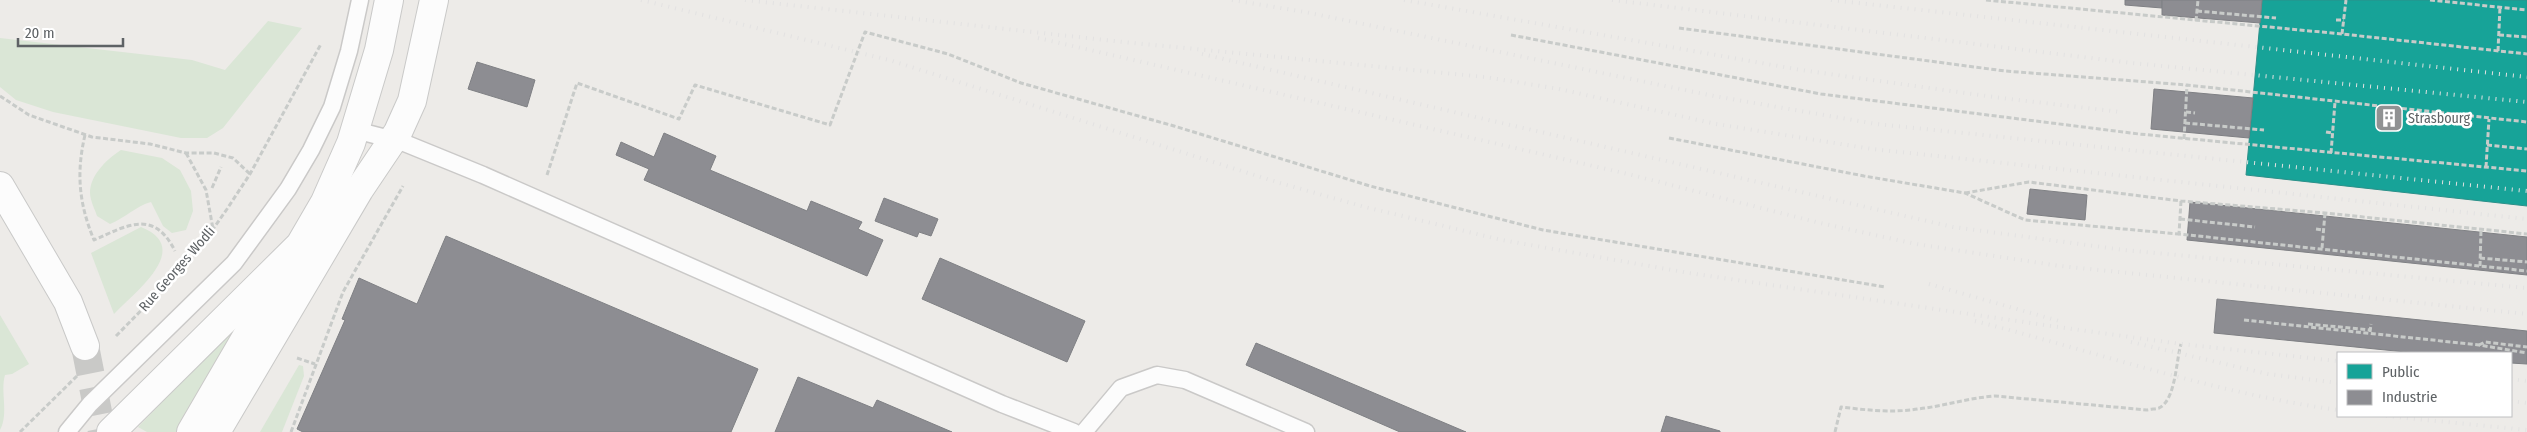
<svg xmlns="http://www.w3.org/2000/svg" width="2527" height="432" font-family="'Fira Sans Condensed',sans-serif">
<rect width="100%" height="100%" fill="#edebe8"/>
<g fill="#dae6d6">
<path d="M268,21L302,28L223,128L207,138H181L53,112L16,100L0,87V38L192,60L225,70Z"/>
<path d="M121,150L162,158L180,170L191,191L193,211L186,230L172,233L163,226L151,202C136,206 125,218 110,224L97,216C95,210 90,200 90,193C90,175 107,159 121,150Z"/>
<path d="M141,227C194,248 135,292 114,314L91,253Z"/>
<path d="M0,315L29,364L12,374L5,375C0,392 9,413 0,430Z"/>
<path d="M237,325L240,328L176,432H147L138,427Z"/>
<path d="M299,365L303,366L304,376L282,432H260Z"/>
</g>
<path fill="#17a398" stroke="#2c9089" d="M2262,0H2527V206L2246,175Z"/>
<g fill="#8d8d92" stroke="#7f8084">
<path d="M2125,0H2162V8L2125,5Z"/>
<path d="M2162,0H2262L2260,23L2162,15Z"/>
<path d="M477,62L535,80L527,107L468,89Z"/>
<path d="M2154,89L2253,98L2249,138L2151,129Z"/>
<path d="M664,133L716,156L710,170L807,211L811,201L862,222L858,229L883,240L867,276L644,180L649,169L616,155L621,142L654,157Z"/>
<path d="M2030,189L2087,195L2085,220L2027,214Z"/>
<path d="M884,198L938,219L931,236L919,232L917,237L875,221Z"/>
<path d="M2190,202L2527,237V275L2187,240Z"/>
<path d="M446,236L758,369L731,432H303L297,429L345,320L342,319L359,278L417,304Z"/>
<path d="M940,258L1085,321L1067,362L922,299Z"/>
<path d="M2217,299L2527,331V364L2511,363V353H2416L2214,333Z"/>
<path d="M1256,343L1466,432H1400L1246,365Z"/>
<path d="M798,377L873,408L877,400L952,432H775Z"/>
<path d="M1666,416L1720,431V432H1661Z"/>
</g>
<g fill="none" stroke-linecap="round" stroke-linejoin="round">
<path stroke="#c9c9c7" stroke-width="28" stroke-dasharray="28 14" stroke-linecap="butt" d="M85,346L102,432"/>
<defs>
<g id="service">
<path d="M355,130L402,142L483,175L1002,404L1074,432"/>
<path d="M67,432L90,404L234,263L288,189L311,150L332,107L349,51L360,0"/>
<path d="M1084,432L1121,388L1157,375L1185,380L1306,432"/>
</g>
<path id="tertiary" d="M191,432L294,255"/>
<g id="secondary">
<path d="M0,186L68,302L85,346"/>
<path d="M111,432L300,245L325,202L351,143L379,50L389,0"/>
<path d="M216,432L359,190L398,132L412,101L434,0"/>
</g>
</defs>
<use href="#service" stroke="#cac9c8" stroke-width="19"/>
<use href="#tertiary" stroke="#cac9c8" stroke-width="30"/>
<use href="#secondary" stroke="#c9c9c8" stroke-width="30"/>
<g stroke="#c8cbc9" stroke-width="3" stroke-dasharray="5 2.5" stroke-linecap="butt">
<path d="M1986,0L2342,34L2527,54"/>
<path d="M2430,0L2527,10"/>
<path d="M2197,11L2276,18"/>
<path d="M2336,20H2344"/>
<path d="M2196,21L2198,0"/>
<path d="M1679,28L2005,71L2187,85L2527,122"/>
<path d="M2342,34L2346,0"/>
<path d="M1511,35L1821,94L2139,134L2527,171"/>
<path d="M2499,35L2527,37"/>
<path d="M2498,51L2500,7"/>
<path d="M0,96L29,115L92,137L150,144L186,153H214L233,158L250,174"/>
<path d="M2186,112L2195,113"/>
<path d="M2185,123L2264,130"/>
<path d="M2326,132L2332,133"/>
<path d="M85,135C76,173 79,204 94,240C128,225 154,209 175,251"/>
<path d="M1669,138L1864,176L1965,193L2025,220L2179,234"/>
<path d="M2184,139L2187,85"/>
<path d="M2487,145L2527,149"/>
<path d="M186,153L206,190L213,229"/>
<path d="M2331,153L2335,102"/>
<path d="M2486,167L2489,119"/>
<path d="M547,175L577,83L679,119L695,85L830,125L865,32L948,54L1021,83L1174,126L1370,186L1543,230L1885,287"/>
<path d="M212,188L221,167"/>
<path d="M1965,193L2029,182L2181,201L2325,213L2527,234"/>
<path d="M2181,201L2179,234L2527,271"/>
<path d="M2180,219L2255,227"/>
<path d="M2316,229L2323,230"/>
<path d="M2322,248L2325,213"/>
<path d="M2480,258L2527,262"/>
<path d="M2480,266L2481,230"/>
<path d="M2244,320L2479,345L2527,353"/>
<path d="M2308,324L2371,330"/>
<path d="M2370,332L2371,324"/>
<path d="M116,336L173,278L202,245L227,209L250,174L321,44"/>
<path d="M2479,345L2485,342L2527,347"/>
<path d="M297,358L315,364"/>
<path d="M20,432L77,376"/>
<path d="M291,432L343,292L403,186"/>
<path d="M1835,432L1841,407C1866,410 1893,413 1918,409C1944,406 1968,398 1995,396L2147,410C2151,409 2156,409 2159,408C2176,400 2176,360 2181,344"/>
</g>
<use href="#service" stroke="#fcfcfc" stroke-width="16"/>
<use href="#tertiary" stroke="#fcfcfc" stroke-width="28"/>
<use href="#secondary" stroke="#fcfcfc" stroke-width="28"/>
<g stroke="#e3e2e2" stroke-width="4" stroke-dasharray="1 6" stroke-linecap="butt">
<path d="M641,0L889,60L1280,183L1365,207L1502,240L1689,273L2065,328L2181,344L2338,361"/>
<path d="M745,0L1123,42L1485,77L1559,89L1716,124L1872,149L2527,219"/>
<path d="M1232,0L1305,12L1714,96L1876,124L2527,191"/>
<path d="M1404,0L1801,70L2001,98L2121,112"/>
<path d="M1612,0L2132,63L2527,102"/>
<path d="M1831,0L2527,77"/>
<path d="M1038,38L1628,174L1820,223L1916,244L2060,266L2527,314"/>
<path d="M1202,54L1953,227L2124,250L2527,288"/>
<path d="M1929,284L2059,321"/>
<path d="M1975,321C2096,352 2214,393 2338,410"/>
<path d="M2131,342L2268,374L2338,383"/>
<path d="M2511,379L2527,381"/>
<path d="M2511,401L2527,403"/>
<path d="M2386,416L2527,430"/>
</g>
</g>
<defs>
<symbol id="building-square" viewBox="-11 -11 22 22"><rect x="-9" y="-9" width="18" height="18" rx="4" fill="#909293" stroke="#fff"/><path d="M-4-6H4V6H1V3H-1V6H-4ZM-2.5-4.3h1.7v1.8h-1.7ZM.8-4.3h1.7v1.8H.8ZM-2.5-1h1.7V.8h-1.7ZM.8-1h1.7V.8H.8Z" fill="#fff"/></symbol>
</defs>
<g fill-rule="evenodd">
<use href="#building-square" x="2373" y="102" width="32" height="32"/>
</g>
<g text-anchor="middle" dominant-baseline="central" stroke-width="5" stroke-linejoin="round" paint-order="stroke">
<g font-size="14" fill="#5e6265" stroke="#fff" text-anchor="start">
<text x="2408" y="118">Strasbourg</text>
</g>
<g font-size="14" fill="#5e6265" stroke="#fff">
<text transform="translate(177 269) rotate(-49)">Rue Georges Wodli</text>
</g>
</g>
<rect x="2337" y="352" width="175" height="65" fill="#ffffff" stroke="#bfc0c1"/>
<rect x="2347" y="364" width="25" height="15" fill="#17a398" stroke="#bfc0c1"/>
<text x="2382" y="377" font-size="15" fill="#5e6265">Public</text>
<rect x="2347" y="390" width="25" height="15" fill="#8d8d92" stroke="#bfc0c1"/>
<text x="2382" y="402" font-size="15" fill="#5e6265">Industrie</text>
<path d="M18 38v8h105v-8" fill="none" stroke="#5e6265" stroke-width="2.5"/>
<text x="25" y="38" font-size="15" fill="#5e6265" stroke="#ffffff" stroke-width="4" paint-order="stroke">20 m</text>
</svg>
